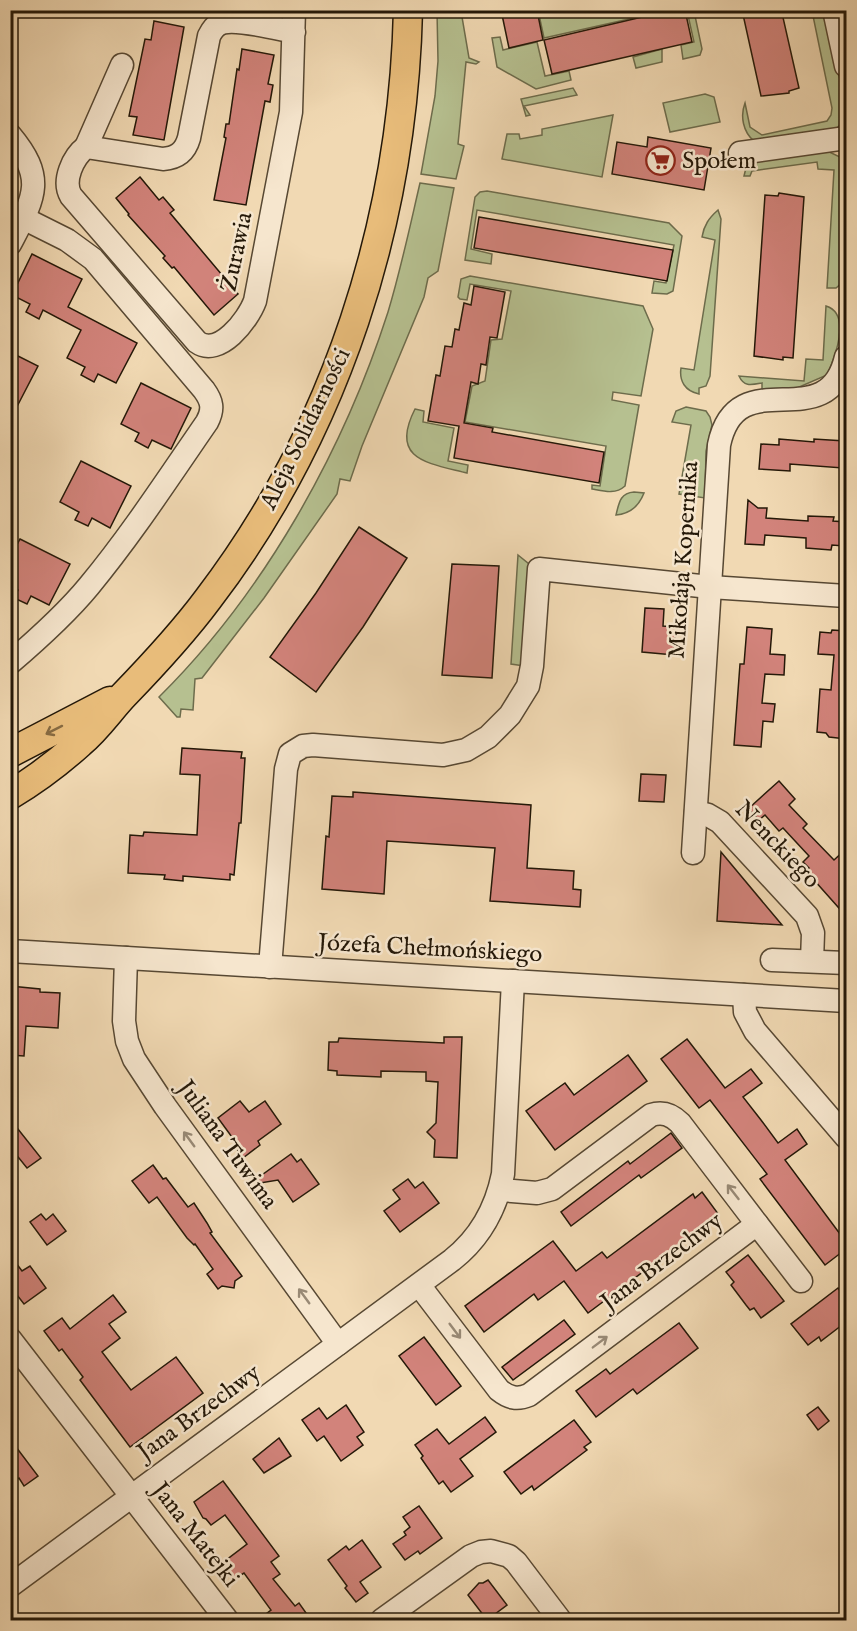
<svg xmlns="http://www.w3.org/2000/svg" width="857" height="1631" font-family="'IM FELL English',serif">
<rect width="100%" height="100%" fill="#f1d9b3"/>
<filter id="stains"><feTurbulence type="fractalNoise" baseFrequency=".00333" numOctaves="4"/><feColorMatrix values="0 0 0 0 .2 0 0 0 0 .09 0 0 0 0 .02 0 0 0 .5 -.17"/></filter>
<radialGradient id="worn" r=".72"><stop offset=".6" stop-color="#630" stop-opacity="0"/><stop offset="1" stop-color="#630" stop-opacity=".3"/></radialGradient>
<g fill="#b6c090" stroke="#6d6c4c" stroke-width="1.5">
<path d="M538,10H665V11L544,38Z"/>
<path d="M437,11H461L469,58L479,62L476,64L466,62L458,144L464,146L456,179L421,174L435,96L438,61Z"/>
<path d="M687,11H694L702,49L700,55L683,59L681,45L694,42Z"/>
<path d="M812,11H824L846,105C845,112 844,122 838,127C828,137 770,139 754,141C743,132 740,116 745,103L750,127L762,135L827,121L831,115L832,108Z"/>
<path d="M500,37L503,50L537,42L545,76L569,71L571,80L536,89L497,67L492,38Z"/>
<path d="M662,49V62L636,68L633,57Z"/>
<path d="M573,88L577,95L524,106L530,115L526,116L521,99Z"/>
<path d="M705,94L714,97L720,122L670,132L663,103Z"/>
<path d="M613,115L602,177L502,159L507,134H519L520,139L542,135V129Z"/>
<path d="M823,149L840,157L846,166L845,276L843,282L836,288H827L834,170L818,169L817,162L752,171L750,176H744L747,164L753,160Z"/>
<path d="M420,183L454,188L438,271L428,278L424,297L362,446L350,481L340,479L337,494L264,598L202,678L195,679L193,710L181,709L180,717H177L159,697C264,593 343,452 388,312C401,269 410,226 420,183Z"/>
<path d="M487,191L669,223L682,236L673,291L667,294L652,293L654,281L666,283L674,245L477,210L471,249L492,254L491,264L465,260L475,197L480,192Z"/>
<path d="M718,210L721,219L710,376L706,386L699,388V394C685,391 679,381 681,368L694,370L715,240L702,237C704,225 709,218 718,210Z"/>
<path d="M470,276L643,306L653,329L641,396L613,392L612,400L639,405L625,486C615,495 603,491 592,489V485L600,486L606,446L465,422L472,386L485,381L491,340L502,339L511,291L470,284L467,300L460,299L458,297L461,279Z"/>
<path d="M826,306C852,314 835,357 827,375L797,388L762,389V383C751,385 744,387 739,376L804,381L806,359L823,360Z"/>
<path d="M686,407L706,411L710,417L712,425L706,451L705,498L679,494L691,425L672,422L676,411Z"/>
<path d="M415,409L424,411L423,422L454,428L448,461L468,465L467,473C428,463 389,460 415,409Z"/>
<path d="M634,492L644,493C639,506 629,514 616,515C619,503 620,493 634,492Z"/>
<path d="M518,555L529,564L530,571L524,666L511,664Z"/>
</g>
<g fill="#d2837b" stroke="#241808" stroke-width="1.5">
<path d="M501,10H537L543,40L509,48Z"/>
<path d="M672,10H685L692,42L552,74L544,40Z"/>
<path d="M742,10H779L780,14L782,13L799,88L789,91V93L761,96Z"/>
<path d="M154,21L184,27L164,140L133,135L137,117L129,116L145,39L151,40Z"/>
<path d="M242,49L274,55L268,84L273,85L270,102L265,101L246,205L214,200L226,138L224,137L226,124H229L237,69L239,70Z"/>
<path d="M648,137L711,148L704,190L612,174L617,142L647,147Z"/>
<path d="M140,177L159,200L163,197L174,210L170,213L238,294L214,315L174,267L172,268L163,258L165,256L128,215L129,214L116,198Z"/>
<path d="M779,193L804,197L793,358L783,357V360L754,356L765,195L778,196Z"/>
<path d="M479,217L673,250L667,281L474,248Z"/>
<path d="M32,254L82,279L68,307L137,343L116,383L98,374L94,382L81,375L85,367L67,358L81,330L43,310L39,319L26,312L30,304L12,295Z"/>
<path d="M474,286L505,292L497,338L490,337L486,365L481,364L478,384L471,382L464,423L493,428L492,432L604,452L599,483L454,458L459,426L428,421L436,375L440,376L445,346L452,347L455,329L459,330L464,303L471,305Z"/>
<path d="M10,352L38,366L10,420Z"/>
<path d="M141,383L191,408L171,449L152,440L148,448L135,441L139,433L121,424Z"/>
<path d="M779,439L814,442V439L845,441L843,468L790,464V471L759,469L761,444L779,445Z"/>
<path d="M81,461L131,486L110,528L92,518L88,526L75,520L79,512L60,502Z"/>
<path d="M748,500L758,508H767L766,518L808,521V516L834,517L833,521L846,522L844,546L832,545L831,550L806,548V538L765,535L764,545L745,544Z"/>
<path d="M359,527L407,558L363,627L316,692L270,657L316,593Z"/>
<path d="M20,539L70,564L49,605L31,596L27,604L14,598L18,590L10,586V558Z"/>
<path d="M452,564L499,566L492,678L442,675Z"/>
<path d="M645,608L664,609L663,626L676,627L674,655L642,652Z"/>
<path d="M747,627L772,629L770,654L785,655L784,675L765,674L762,703L775,704L773,722L763,721L761,747L734,745L740,664H744Z"/>
<path d="M832,630L846,631V739L829,737L826,733L817,732L820,689L831,690L834,655L818,654L820,632L831,633Z"/>
<path d="M182,748L242,752L241,758H245L241,823H239L234,875L230,874V880L183,876V881L164,879L165,875L128,873L130,835L143,836L144,832L197,835L200,775L180,774Z"/>
<path d="M641,774L666,775L664,802L639,801Z"/>
<path d="M779,781L795,799L789,805L807,824L803,828L834,860L846,849V916L806,871L809,868L803,862L809,856L783,828L779,831L765,815L759,820L748,809Z"/>
<path d="M353,792L531,805L527,868L574,871L573,889L581,890L580,907L490,901L495,848L387,841L384,894L322,889L326,836L329,837L332,796L353,797Z"/>
<path d="M721,852L782,925L717,921Z"/>
<path d="M10,986L40,989V992L60,993L58,1028L26,1026L24,1056L10,1055Z"/>
<path d="M444,1037H462L457,1158L434,1157L435,1140L427,1132L436,1123L438,1082L426,1081V1072L381,1071V1077L337,1075V1071L328,1070L329,1042H338L339,1038L444,1043Z"/>
<path d="M687,1039L725,1088L751,1069L762,1083L743,1097L761,1120L778,1143L797,1129L807,1144L785,1160L846,1242V1249L825,1265L760,1179L767,1174L710,1100L699,1108L661,1059Z"/>
<path d="M628,1055L647,1081L555,1150L526,1111L565,1083L574,1095Z"/>
<path d="M240,1101L249,1112L265,1101L281,1124L258,1141L260,1145L243,1158L235,1146L237,1144L218,1118Z"/>
<path d="M10,1119L41,1158L27,1168L10,1147Z"/>
<path d="M671,1133L682,1148L641,1178L639,1175L571,1226L561,1212L628,1161L630,1164Z"/>
<path d="M291,1154L297,1162L301,1159L319,1184L293,1202L278,1180L248,1185Z"/>
<path d="M153,1165L163,1179L166,1178L188,1207L194,1203L207,1223L212,1232L210,1233L242,1276L235,1281L234,1288L222,1286L218,1289L207,1274L213,1269L195,1244L194,1245L187,1238L157,1197L149,1203L132,1181Z"/>
<path d="M408,1179L415,1188L423,1182L439,1203L400,1232L384,1211L400,1199L393,1190Z"/>
<path d="M702,1192L719,1215L588,1313L564,1281L538,1300L534,1294L484,1332L465,1306L553,1241L576,1271L602,1252L607,1258L693,1194L695,1198Z"/>
<path d="M41,1214L46,1220L53,1214L66,1231L47,1245L30,1222Z"/>
<path d="M10,1255L22,1271L30,1266L46,1288L24,1304L10,1286Z"/>
<path d="M748,1255L784,1301L761,1318L754,1308L750,1310L746,1305L731,1285L734,1282L726,1272Z"/>
<path d="M838,1288L846,1299V1322L821,1341L819,1337L808,1345L791,1324Z"/>
<path d="M113,1295L126,1312L109,1324L120,1338L102,1352L131,1390L176,1357L203,1393L130,1447L80,1380L83,1377L62,1349L59,1351L44,1331L62,1318L70,1329Z"/>
<path d="M564,1320L575,1334L513,1380L502,1367Z"/>
<path d="M679,1323L698,1348L637,1394L633,1389L596,1417L576,1391L606,1369L610,1374Z"/>
<path d="M424,1337L461,1386L436,1405L399,1356Z"/>
<path d="M346,1405L364,1432L357,1437L363,1445L341,1461L324,1436L317,1441L302,1420L319,1408L327,1419Z"/>
<path d="M818,1407L829,1421L818,1430L807,1415Z"/>
<path d="M485,1417L496,1432L460,1459L473,1476L451,1492L443,1481L439,1484L421,1458L423,1456L415,1445L437,1429L449,1444Z"/>
<path d="M574,1420L591,1442L584,1447L587,1450L534,1490L532,1486L521,1494L504,1472Z"/>
<path d="M279,1438L291,1456L264,1473L253,1459Z"/>
<path d="M10,1439L38,1476L24,1486L19,1478L10,1484Z"/>
<path d="M223,1481L279,1556L271,1562L280,1574L273,1579L295,1606L299,1603L311,1620H258L271,1610L244,1573L233,1580L221,1564L247,1544L225,1515L211,1525L206,1519L203,1518L194,1502Z"/>
<path d="M419,1506L442,1538L420,1554L418,1551L405,1560L393,1544L406,1535L404,1532L410,1527L403,1517Z"/>
<path d="M362,1540L381,1567L360,1582L368,1593L356,1602L345,1588L347,1586L328,1560L346,1546L349,1550Z"/>
<path d="M488,1580L507,1605L487,1620L468,1595L479,1583H483Z"/>
</g>
<g fill="none" stroke-linecap="round" stroke-linejoin="round">
<defs>
<g id="minor">
<path d="M834,10L846,66"/>
<path d="M294,32C278,29 236,18 222,23C215,25 212,30 209,36L189,138C185,152 177,158 163,159L86,147C73,157 62,181 71,196L197,342C219,358 248,320 255,301L291,112L294,10"/>
<path d="M10,135C47,179 34,198 10,244"/>
<path d="M86,147L122,65"/>
<path d="M740,153L846,138"/>
<path d="M10,663C38,639 66,614 89,586C132,534 169,477 207,422C214,409 212,401 204,390L93,259L67,240L23,218"/>
<path d="M696,812L708,815L720,822L807,916L813,933L812,961"/>
<path d="M693,853L719,445C737,358 827,440 846,357"/>
<path d="M10,951L846,1001"/>
<path d="M126,958L124,1021L127,1041L134,1059L165,1106L338,1344"/>
<path d="M772,960L846,963"/>
<path d="M270,967L286,769L290,754L303,746L313,745L443,755L466,750L488,737L510,715L528,686L532,666L539,569L710,587L846,596"/>
<path d="M744,995L745,1012L755,1031L846,1137"/>
<path d="M757,1224L801,1281"/>
<path d="M419,1285L499,1390C509,1398 517,1400 529,1395L757,1224L680,1123C672,1115 663,1111 651,1115L552,1189L537,1193L500,1190"/>
<path d="M10,1339L227,1620"/>
<path d="M10,1586L452,1260C480,1238 496,1209 503,1174L513,981"/>
<path d="M382,1620L471,1556L481,1552L491,1551L509,1556L516,1562L560,1620"/>
</g>
<g id="major">
<path d="M10,753L110,701"/>
<path d="M10,795C35,780 59,762 80,743C97,729 109,711 123,696C153,665 182,634 208,599C337,430 403,222 408,10"/>
</g>
</defs>
<use href="#minor" stroke="#574833" stroke-width="25"/>
<use href="#major" stroke="#241808" stroke-width="31"/>
<use href="#minor" stroke="#f6e6ce" stroke-width="22"/>
<use href="#major" stroke="#e8bc7a" stroke-width="28"/>
</g>
<defs><path id="oneway-shaft" d="M-6 0H5M1.5-3L5.5 0L1.5 3" fill="none" stroke-width="1.6" stroke-linecap="round" stroke-linejoin="round" transform="scale(1.5)"/></defs>
<use stroke="#866a41" href="#oneway-shaft" transform="translate(54 730) rotate(153)"/>
<g stroke="#988975">
<use href="#oneway-shaft" transform="translate(189 1139) rotate(-126)"/>
<use href="#oneway-shaft" transform="translate(733 1192) rotate(-128)"/>
<use href="#oneway-shaft" transform="translate(304 1296) rotate(-126)"/>
<use href="#oneway-shaft" transform="translate(455 1331) rotate(53)"/>
<use href="#oneway-shaft" transform="translate(600 1342) rotate(-37)"/>
</g>
<defs>
<symbol id="supermarket-ring" viewBox="-11 -11 22 22"><circle r="9.5" fill="#f6e6ce" stroke="#8f2418" stroke-width="1.5"/><path d="M-6-5.5h2.5l.6 2H6L4.5 2H-2.5L-4.4-4H-6ZM-1.5 3.2a1.3 1.3 0 1 0 .1 0ZM3 3.2a1.3 1.3 0 1 0 .1 0Z" fill="#8f2418"/></symbol>
</defs>
<g fill-rule="evenodd">
<use href="#supermarket-ring" x="644" y="144" width="33" height="33"/>
</g>
<g text-anchor="middle" dominant-baseline="central" stroke-width="5" stroke-linejoin="round" paint-order="stroke">
<g font-size="24" fill="#241808" stroke="#f6e6ce" text-anchor="start">
<text x="682" y="161">Społem</text>
</g>
<g font-size="24" fill="#241808" stroke="#f6e6ce">
<text transform="translate(237 252) rotate(-78)">Żurawia</text>
<text transform="translate(306 429) rotate(-64)">Aleja Solidarności</text>
<text transform="translate(684 560) rotate(-86)">Mikołaja Kopernika</text>
<text transform="translate(777 845) rotate(46)">Nenckiego</text>
<text transform="translate(430 949) rotate(3)">Józefa Chełmońskiego</text>
<text transform="translate(227 1145) rotate(54)">Juliana Tuwima</text>
<text transform="translate(662 1262) rotate(-37)">Jana Brzechwy</text>
<text transform="translate(199 1413) rotate(-36)">Jana Brzechwy</text>
<text transform="translate(195 1535) rotate(52)">Jana Matejki</text>
</g>
</g>
<rect width="857" height="1631" fill="none" stroke="#f1d9b3" stroke-width="36"/>
<rect x="12" y="12" width="833" height="1607" fill="none" stroke="#241808" stroke-width="3"/>
<rect x="18" y="18" width="821" height="1595" fill="none" stroke="#241808" stroke-width="1.5"/>
<rect width="100%" height="100%" filter="url(#stains)"/>
<rect width="100%" height="100%" fill="url(#worn)"/>
</svg>
